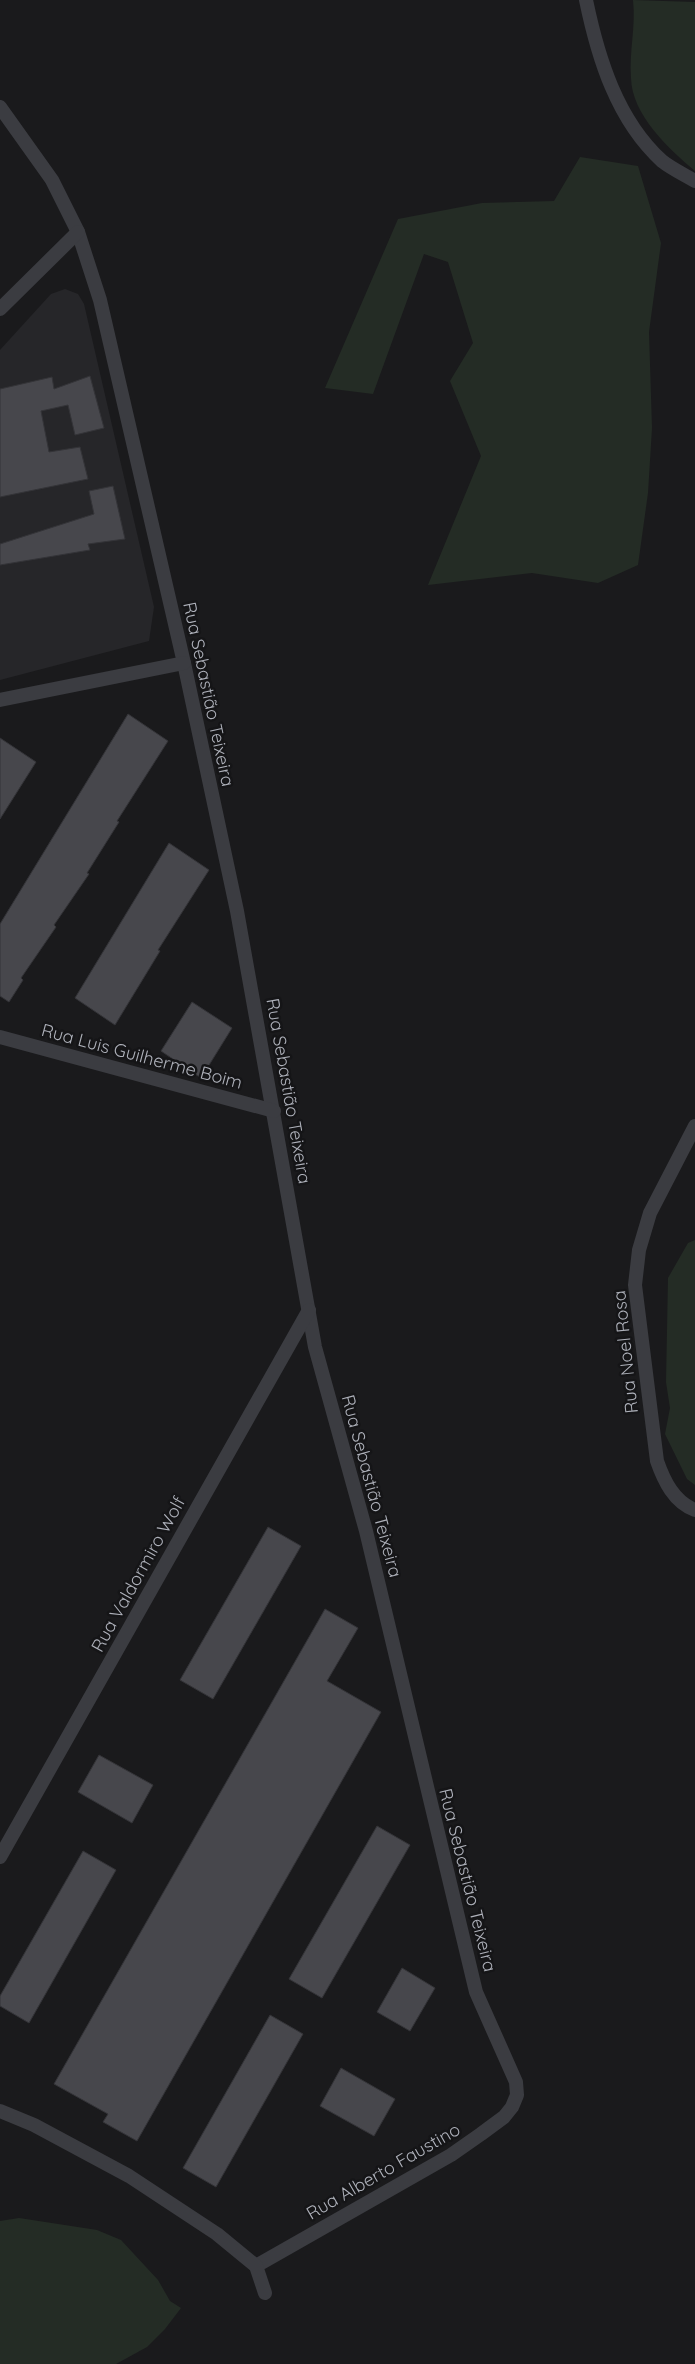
<svg xmlns="http://www.w3.org/2000/svg" width="695" height="2364" font-family="Quicksand,sans-serif">
<rect width="100%" height="100%" fill="#1a1a1c"/>
<path fill="#262629" d="M65,289L78,294L84,304L154,607L149,641L0,680V350L51,294Z"/>
<g fill="#242c25">
<path d="M633,0L695,2V171C668,148 632,115 631,78C629,51 636,27 633,0Z"/>
<path d="M580,157L638,166L661,243L649,332L652,428L648,493L638,565L598,583L532,573L428,585L481,456L450,381L473,343L448,262L424,254L373,394L325,388L398,219L482,203L554,201Z"/>
<path d="M695,1240V1485L687,1479L665,1434L670,1408L666,1382L668,1278L688,1243Z"/>
<path d="M19,2218L97,2230L121,2240L158,2280L170,2301L181,2308L165,2329L147,2347L116,2364H0V2221Z"/>
</g>
<g fill="#47474c" stroke="#343438">
<path d="M90,376L104,428L75,435L68,405L41,411L49,452L80,447L88,479L0,497V389L52,377L54,389Z"/>
<path d="M113,486L125,539L88,544L90,550L0,565V544L94,514L89,491Z"/>
<path d="M128,714L168,741L117,821L119,822L87,873L89,874L54,925L56,927L21,978L23,980L9,1002L0,996V924Z"/>
<path d="M0,738L36,762L0,819Z"/>
<path d="M169,843L209,870L158,950L160,951L115,1025L75,998Z"/>
<path d="M192,1002L232,1028L201,1078L161,1051Z"/>
<path d="M268,1527L301,1546L213,1699L180,1680Z"/>
<path d="M325,1609L358,1628L327,1681L381,1712L137,2141L103,2122L108,2114L54,2084Z"/>
<path d="M99,1755L153,1785L132,1823L78,1792Z"/>
<path d="M377,1826L410,1845L322,1998L289,1979Z"/>
<path d="M83,1851L116,1870L29,2023L0,2006V1996Z"/>
<path d="M402,1968L435,1988L410,2031L377,2012Z"/>
<path d="M270,2015L303,2034L216,2187L183,2168Z"/>
<path d="M341,2068L395,2099L374,2136L320,2106Z"/>
</g>
<g fill="none" stroke-linecap="round" stroke-linejoin="round">
<g stroke="#3b3c41" stroke-width="14">
<path d="M586,0C598,58 617,120 662,161C672,169 685,175 695,181"/>
<path d="M0,107L52,180L78,232L100,300L184,663L237,911L315,1347L366,1531L476,1992L516,2082L517,2095L512,2107L504,2117L481,2134L451,2155L256,2266"/>
<path d="M0,309L78,232"/>
<path d="M0,700L184,663"/>
<path d="M0,1037L274,1111"/>
<path d="M695,1126L650,1213L639,1250L635,1285L657,1461C664,1481 674,1502 695,1510"/>
<path d="M0,1857L309,1310"/>
<path d="M0,2111L34,2125L129,2176L217,2234L256,2266L265,2293"/>
</g>
</g>
<g text-anchor="middle" dominant-baseline="central" stroke-width="5" stroke-linejoin="round" paint-order="stroke">
<g font-size="18" fill="#aeb1ba" stroke="#151517">
<text transform="translate(209 694) rotate(78)">Rua Sebastião Teixeira</text>
<text transform="translate(142 1056) rotate(15)">Rua Luis Guilherme Boim</text>
<text transform="translate(289 1091) rotate(80)">Rua Sebastião Teixeira</text>
<text transform="translate(625 1352) rotate(-96)">Rua Noel Rosa</text>
<text transform="translate(372 1486) rotate(75)">Rua Sebastião Teixeira</text>
<text transform="translate(138 1574) rotate(-61)">Rua Valdormiro Wolf</text>
<text transform="translate(468 1880) rotate(76)">Rua Sebastião Teixeira</text>
<text transform="translate(383 2171) rotate(-30)">Rua Alberto Faustino</text>
</g>
</g>
</svg>
